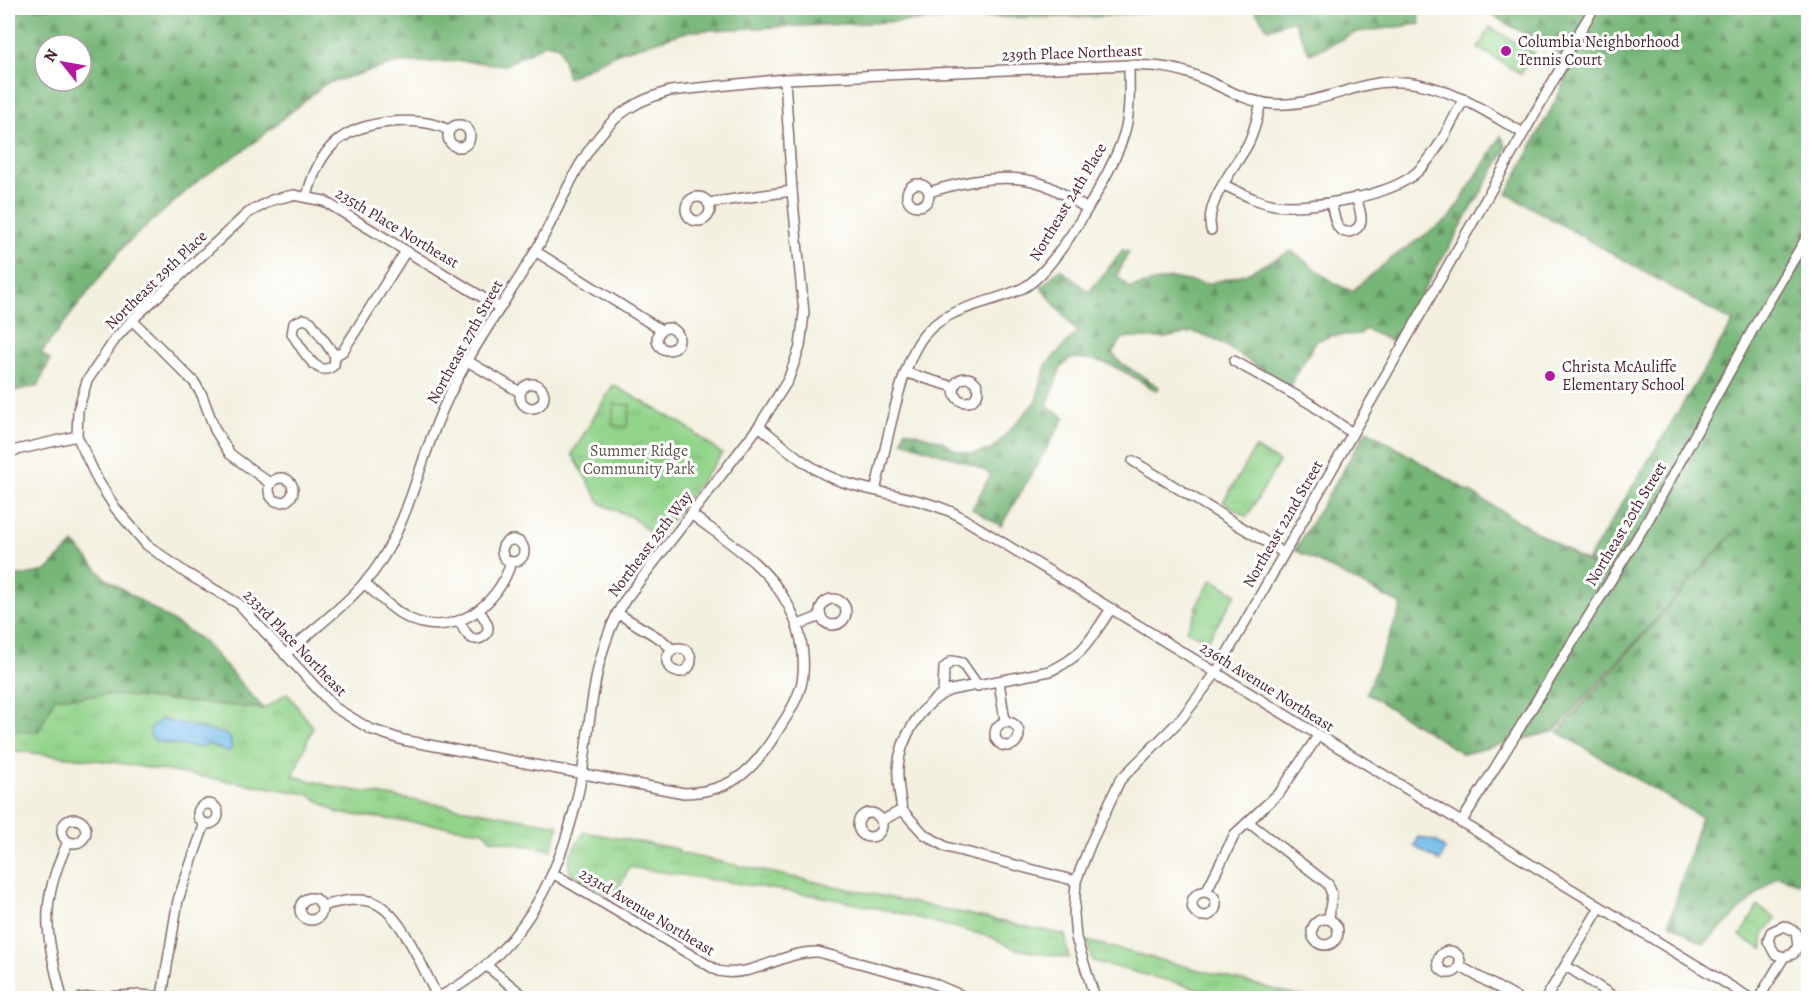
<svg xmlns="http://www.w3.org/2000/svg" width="1816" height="1006" font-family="Alegreya,serif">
<defs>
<pattern id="forest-firs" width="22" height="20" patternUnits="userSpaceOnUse" patternTransform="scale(1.5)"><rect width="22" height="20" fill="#76b677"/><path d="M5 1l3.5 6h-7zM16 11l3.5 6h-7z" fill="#639362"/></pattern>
<pattern id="park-tufts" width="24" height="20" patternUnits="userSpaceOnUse" patternTransform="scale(1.5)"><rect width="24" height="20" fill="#93d48b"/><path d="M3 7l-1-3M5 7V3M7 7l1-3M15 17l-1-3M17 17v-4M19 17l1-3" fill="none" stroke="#80b678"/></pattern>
<pattern id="water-ripples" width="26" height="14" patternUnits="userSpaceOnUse" patternTransform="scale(1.5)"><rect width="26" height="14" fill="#73bceb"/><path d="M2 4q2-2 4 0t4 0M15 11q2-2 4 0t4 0" fill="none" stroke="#6098bf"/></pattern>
</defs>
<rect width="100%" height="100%" fill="#fff"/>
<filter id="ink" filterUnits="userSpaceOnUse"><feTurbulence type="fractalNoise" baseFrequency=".0167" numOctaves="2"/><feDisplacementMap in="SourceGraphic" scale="12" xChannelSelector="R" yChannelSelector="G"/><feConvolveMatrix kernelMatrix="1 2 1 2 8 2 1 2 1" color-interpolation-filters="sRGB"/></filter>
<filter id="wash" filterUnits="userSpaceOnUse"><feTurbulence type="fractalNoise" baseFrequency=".008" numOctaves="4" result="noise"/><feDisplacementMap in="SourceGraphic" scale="24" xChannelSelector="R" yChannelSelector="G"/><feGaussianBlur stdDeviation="1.35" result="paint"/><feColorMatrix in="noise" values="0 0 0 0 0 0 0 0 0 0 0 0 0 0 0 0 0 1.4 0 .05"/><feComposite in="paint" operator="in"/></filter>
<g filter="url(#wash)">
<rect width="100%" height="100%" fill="#f3f0df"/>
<g fill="url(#forest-firs)" stroke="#606a51" stroke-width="1.5" fill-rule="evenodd">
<path d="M8,8H1164L1163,11L1092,17H1002L690,31L617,53L568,78L559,46L546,43L506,65L463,61L397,63L325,84L250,146L199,180L124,246L41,353L50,360L38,386L8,392ZM45,45H81V81H45Z"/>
<path d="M1253,8H1417L1420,24L1357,32L1310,54L1293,20L1268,29Z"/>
<path d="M1479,8H1808V886L1777,876L1704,944L1669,923L1701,817L1558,732L1738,528L1555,731L1463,754L1366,693L1402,605L1295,550L1367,430L1606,574L1587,561L1733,322L1507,194L1566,80L1557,52Z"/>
<path d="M1501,136L1507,148L1393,342L1365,329L1360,334L1331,336L1316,341L1289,387L1215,339L1193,332L1165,338H1123L1112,353L1121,363L1159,387L1157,391C1127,374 1105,355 1069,359L1060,369L1047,406L1065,417L1001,526L972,509L991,474L971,464L902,441L905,430L942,441L955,450L972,454L992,450L1036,401L1046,365L1077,332L1041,287L1060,269L1089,292L1123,250L1129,252L1117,275L1129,288L1171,278L1207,284L1245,274L1291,251C1311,264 1329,283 1352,291L1393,257L1450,218Z"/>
<path d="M74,543L105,578L202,640L264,709L111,695L55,698L38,734L8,730V578L46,571Z"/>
</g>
<g fill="url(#park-tufts)" stroke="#6e7a5b" stroke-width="1.5">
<path d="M613,385L684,425L722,454L657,538L631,517L601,504L572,454Z"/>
<path d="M1255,448L1279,462L1247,517L1223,502Z"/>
<path d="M1212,579L1236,594L1207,641L1186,630L1198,610L1195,608Z"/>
<path d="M287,693L313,727L293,776L335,787L559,825L551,850L490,839L484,831L338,813L308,794L253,785L112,762L8,750V730L38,733L55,698L111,695L264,709Z"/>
<path d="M584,832L678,849L679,853L1065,935L1069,958L1016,949L991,937L891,911L818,896L629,867L614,899L570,873C565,858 577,844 584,832Z"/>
<path d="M1758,906L1776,919L1763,934V950L1740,936Z"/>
<path d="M1087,941L1307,998H1234L1092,961Z"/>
</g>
<g fill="#93d48b" stroke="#6e7a5b" stroke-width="1.5">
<path d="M1490,27L1534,53L1521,74L1478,48Z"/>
<path d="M614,404L630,405L627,427L612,425Z"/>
</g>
<g fill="url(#water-ripples)" stroke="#5e6e8b" stroke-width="1.5">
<path d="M162,719L225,734L230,738L232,747L228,752L208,744L200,748L156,742L150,735L151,728Z"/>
<path d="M1419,837L1436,841L1445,849L1440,862L1414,846Z"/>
</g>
</g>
<g filter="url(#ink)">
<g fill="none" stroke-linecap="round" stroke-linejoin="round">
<defs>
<g id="minor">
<path d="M1566,54L1594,8"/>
<circle cx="459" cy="136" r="11"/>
<circle cx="918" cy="195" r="11"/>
<path d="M1224,185C1241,193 1257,202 1275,205C1309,210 1392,196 1417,172C1438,153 1450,124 1464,99"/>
<path d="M929,192C961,182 1006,172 1040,183C1056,188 1071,199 1086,208"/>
<path d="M307,196C319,149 341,127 390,122C410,120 431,121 449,130"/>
<circle cx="698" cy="209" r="12"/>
<path d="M708,203L792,191"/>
<path d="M1331,203C1333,210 1334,220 1338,227C1344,236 1359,232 1361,221C1362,214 1358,204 1356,197"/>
<path d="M1211,230C1204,201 1236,168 1249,142C1255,129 1258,116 1261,102"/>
<path d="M535,251L661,330"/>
<path d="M500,308L324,201L293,195L272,200L248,213L132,320L116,338L87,381L78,410L77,436L98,481L116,509L147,545L186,573L239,604L334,707L370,729L403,740L684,793C737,792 757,765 782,724C792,709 802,691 803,674C805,649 799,625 787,603C766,564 725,540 691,514"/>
<path d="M304,319L311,322L335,356L334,365C317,381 301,346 292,334L294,323Z"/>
<path d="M132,320L194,382L202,395L215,430L230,454L271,484"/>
<circle cx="668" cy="339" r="11"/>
<path d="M335,356L343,351L406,251"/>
<path d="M1234,361L1311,404L1352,433"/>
<path d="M469,362L520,392"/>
<path d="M907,373L954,387"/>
<circle cx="966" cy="390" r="12"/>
<circle cx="532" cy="396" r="12"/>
<path d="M759,426C785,447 811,472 843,482C880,494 918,497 954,513L1750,998"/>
<path d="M8,452L77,436"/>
<path d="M1133,461L1284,553"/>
<circle cx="281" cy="490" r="12"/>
<path d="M875,490C887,449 899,364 925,334C950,305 991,304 1023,288C1054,273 1113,171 1123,137C1131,115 1129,89 1129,65"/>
<circle cx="513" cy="551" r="11"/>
<path d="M364,583C378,595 392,610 408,618C453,640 499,605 511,562"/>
<circle cx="833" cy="612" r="13"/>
<path d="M617,613L662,640L673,650"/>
<path d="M459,621C462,626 465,633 470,637C477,642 488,637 488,628C488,622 482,615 479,611"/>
<path d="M798,625L821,616"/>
<circle cx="679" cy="660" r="12"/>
<path d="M285,655C316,626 356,599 379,564C412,514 421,453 447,400C471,348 506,301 535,252C559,211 575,161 608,126C625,107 646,98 670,91L785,79L1129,65C1149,66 1169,66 1188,73C1216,82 1242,102 1273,104C1306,106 1335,93 1367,85C1427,71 1474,105 1523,133"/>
<path d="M999,682L1005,721"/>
<path d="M943,693L944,668L952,661L962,663L978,686"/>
<circle cx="1007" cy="734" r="12"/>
<circle cx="208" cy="814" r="10"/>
<path d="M902,810L924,834L946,847L1076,881"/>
<circle cx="870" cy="825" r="12"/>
<circle cx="74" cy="831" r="12"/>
<path d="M881,821L902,810C900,796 897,782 898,768C900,738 923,701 951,690L1050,671C1085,655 1090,639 1111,609"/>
<path d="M1248,822L1328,884L1332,894L1329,919"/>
<path d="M1461,823L1648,520L1758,320L1808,235"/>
<path d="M554,874L718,971C754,979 784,950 818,952L930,982L967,998"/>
<path d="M1206,892L1235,834L1280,792L1318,736"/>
<circle cx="1204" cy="904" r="12"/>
<circle cx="311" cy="909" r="11"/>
<path d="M322,906C337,902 353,898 369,901C400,907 424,972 438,998"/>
<circle cx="1325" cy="932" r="13"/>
<circle cx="1449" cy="962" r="11"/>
<path d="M1459,966L1517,998"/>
<path d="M1566,966L1616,998"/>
<path d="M488,967L526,998"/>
<path d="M162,996L178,900L205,823"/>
<path d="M62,998C46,933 38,905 68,842"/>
<path d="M81,998L140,995L172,998"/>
<path d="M437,998C525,954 565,868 582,774C592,714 592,653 625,600L759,426L788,380L800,347L804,313L792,191L785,79"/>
<path d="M1095,998L1076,938L1074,915L1076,881L1090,845L1120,780L1182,718L1216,673L1563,64"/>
<path d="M1546,998L1599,909"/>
<path d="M1759,998L1784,957L1793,954L1798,946L1796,932L1784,926L1771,932L1768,941L1775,954L1784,957"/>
</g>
</defs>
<use href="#minor" stroke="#85686a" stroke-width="12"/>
<use href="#minor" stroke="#fff" stroke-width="9"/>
</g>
</g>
<g fill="#b5179e" stroke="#fff" stroke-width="2">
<circle cx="1506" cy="51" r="6"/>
<circle cx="1550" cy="376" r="6"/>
</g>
<g text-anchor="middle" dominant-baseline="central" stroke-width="6" stroke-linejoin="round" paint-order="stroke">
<g font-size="16" fill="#4a1f2b" stroke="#fff" text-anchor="start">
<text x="1518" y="42">Columbia Neighborhood<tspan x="1518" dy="18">Tennis Court</tspan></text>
<text x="1562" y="367">Christa McAuliffe<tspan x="1562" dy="18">Elementary School</tspan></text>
</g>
<g font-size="16" fill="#4a1f2b" stroke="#fff">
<text transform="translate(1072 53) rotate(-2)">239th Place Northeast</text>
<text transform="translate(1068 202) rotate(-59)">Northeast 24th Place</text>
<text transform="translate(397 228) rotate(31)">235th Place Northeast</text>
<text transform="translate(156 280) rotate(-44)">Northeast 29th Place</text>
<text transform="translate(465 342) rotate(-61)">Northeast 27th Street</text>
<text transform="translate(1283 524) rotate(-60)">Northeast 22nd Street</text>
<text transform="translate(1626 524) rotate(-59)">Northeast 20th Street</text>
<text transform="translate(650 544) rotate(-53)">Northeast 25th Way</text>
<text transform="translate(295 643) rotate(46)">233rd Place Northeast</text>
<text transform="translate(1267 687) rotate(32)">236th Avenue Northeast</text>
<text transform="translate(647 912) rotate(31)">233rd Avenue Northeast</text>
</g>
<g font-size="16" fill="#605548" stroke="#fff">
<text x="639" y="451">Summer Ridge<tspan x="639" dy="18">Community Park</tspan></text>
</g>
</g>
<rect width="1816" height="1006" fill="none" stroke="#fff" stroke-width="30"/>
<g transform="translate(63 63) rotate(301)"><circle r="28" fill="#ffffff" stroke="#b7a5aa" stroke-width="1.5"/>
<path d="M0-4.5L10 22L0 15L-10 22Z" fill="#b5179e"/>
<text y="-9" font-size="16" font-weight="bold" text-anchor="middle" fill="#4a1f2b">N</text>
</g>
</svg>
